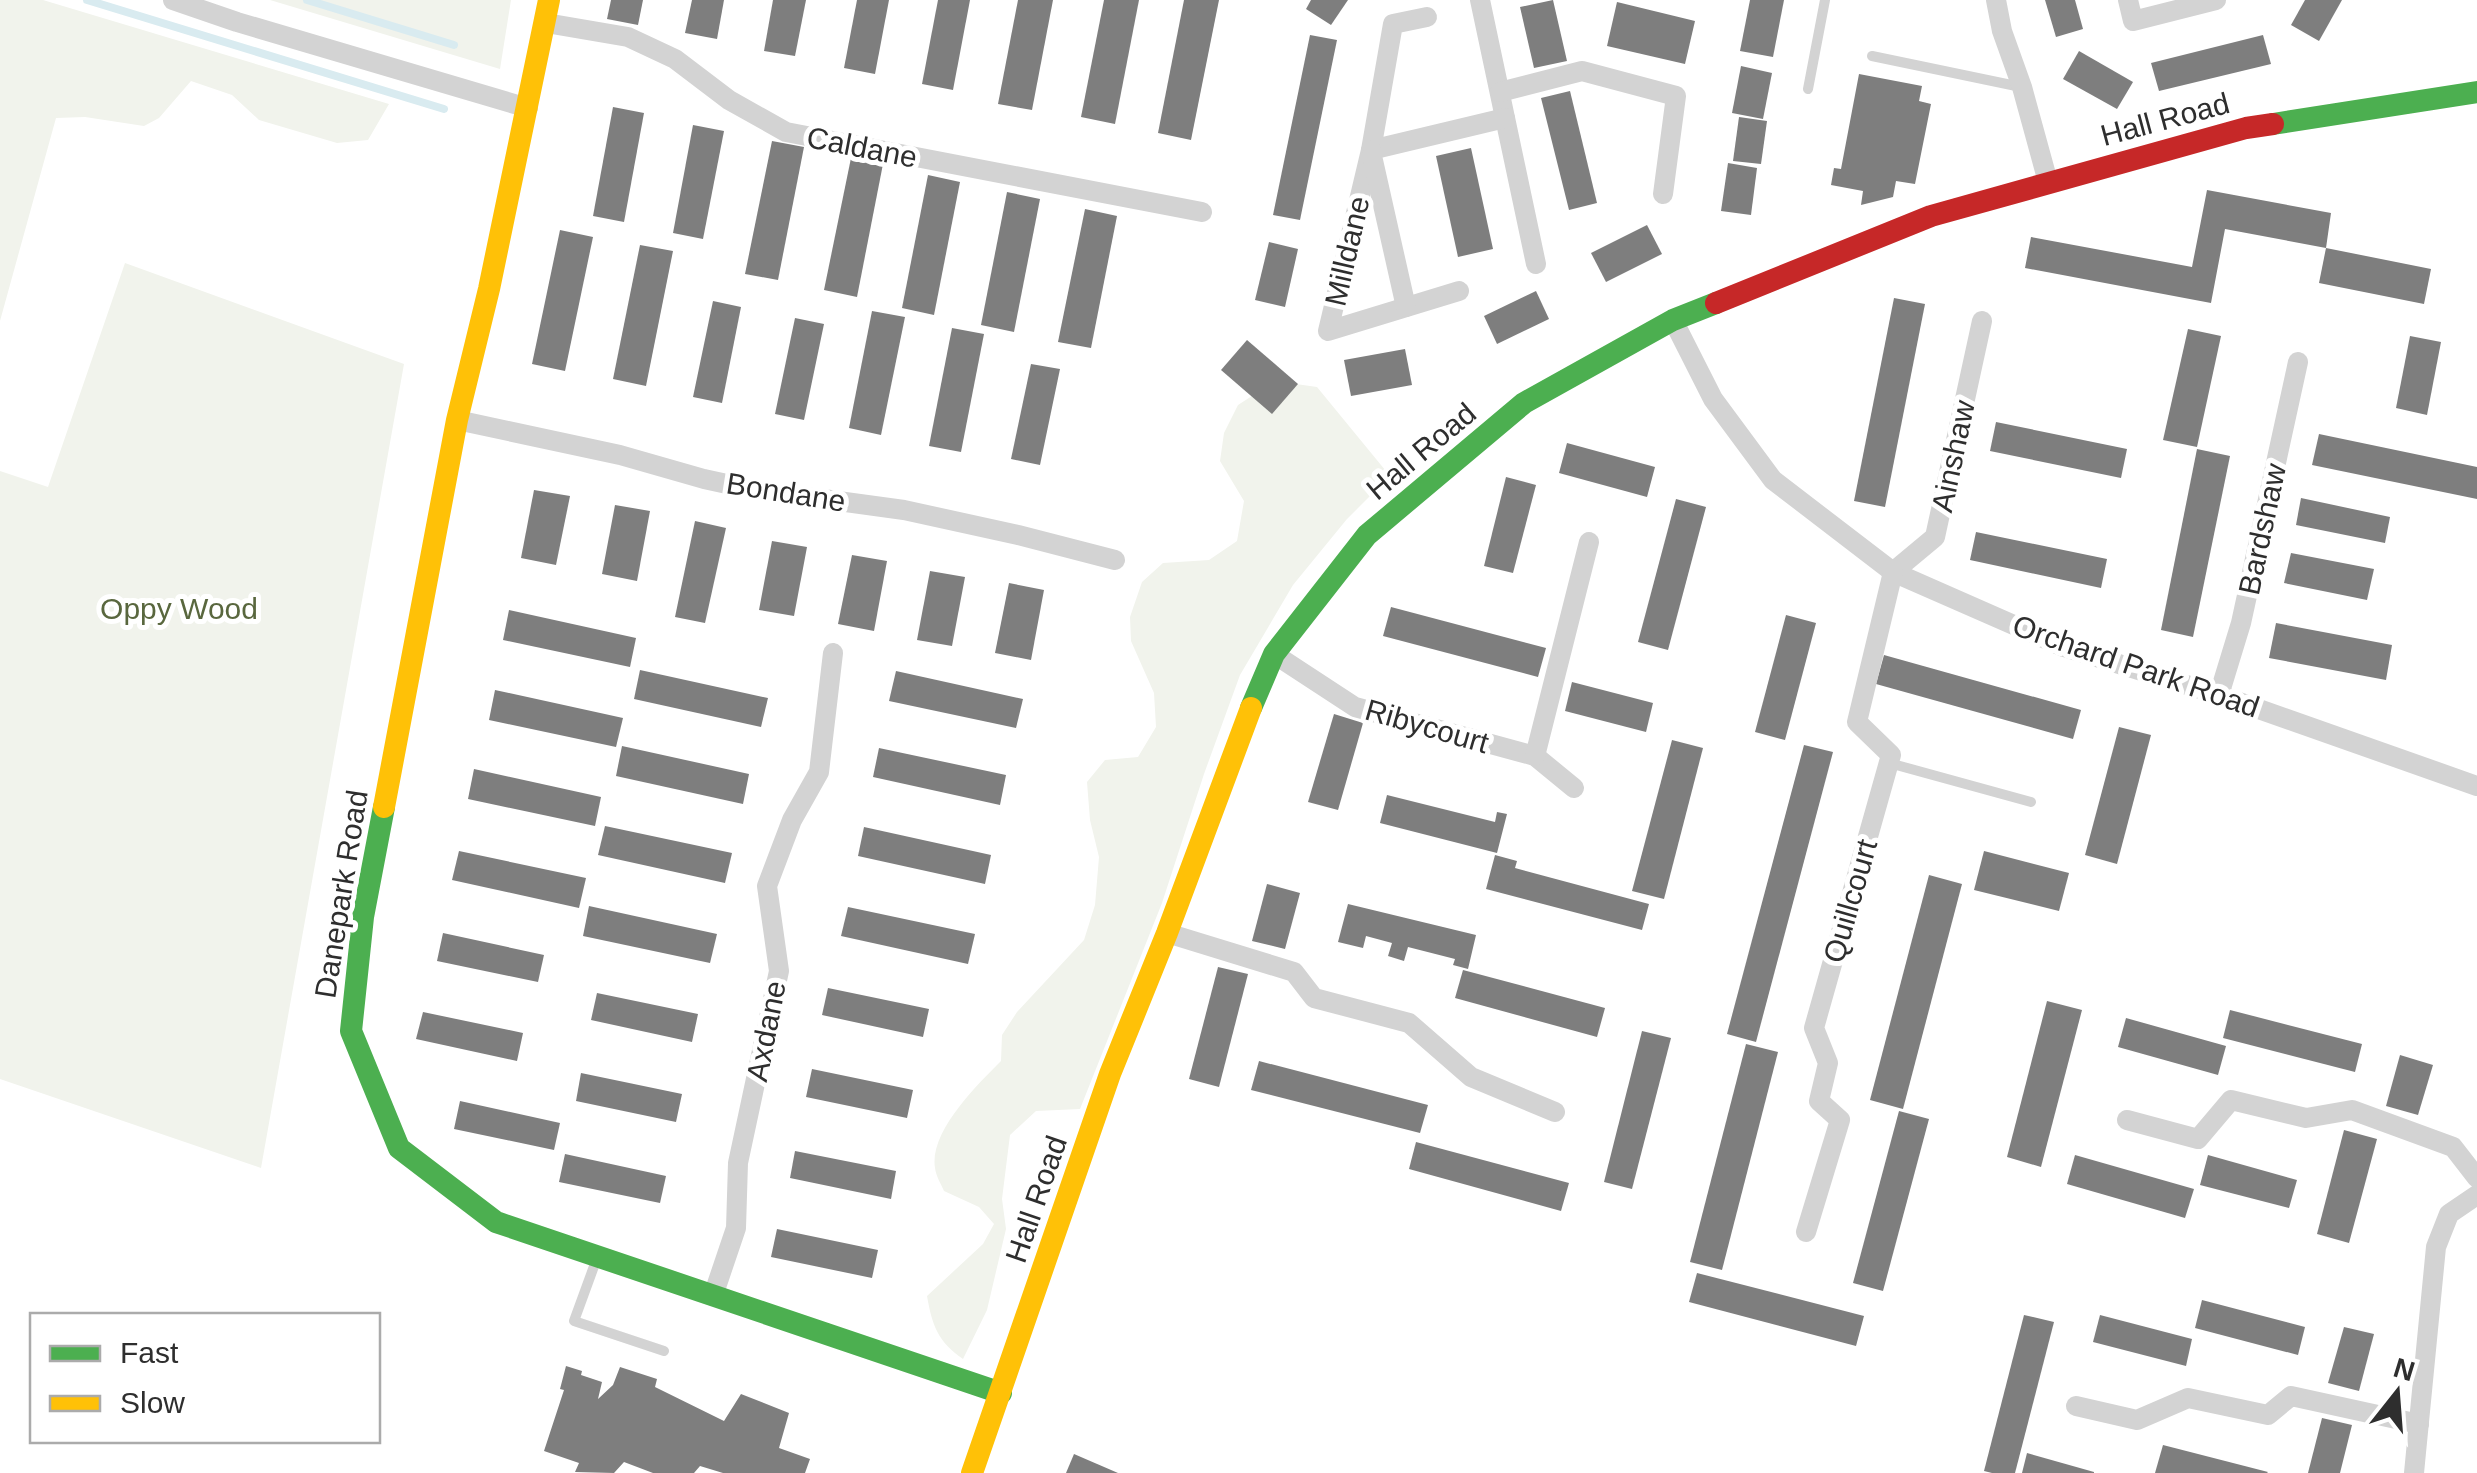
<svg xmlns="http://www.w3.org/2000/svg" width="2477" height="1473" font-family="Arial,sans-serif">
<rect width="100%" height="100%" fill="#fff"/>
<g fill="#f1f3ec">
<path d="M0,0H43L389,104L368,140L337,143L259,120L232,95L191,81L159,118L144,126L85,117L56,118L0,321Z"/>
<path d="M270,0H511L500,69Z"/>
<path d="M125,263L404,364L261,1168L0,1079V471L48,487Z"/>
<path d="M1275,381L1317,387L1390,476L1347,519L1293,585L1240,675L1204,774L1162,903L1080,1109L1036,1111L1010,1135L1002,1199L1006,1229L987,1310L963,1359C938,1342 932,1325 927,1296L983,1244L994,1224L979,1207L944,1191C941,1184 936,1176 935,1168C929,1132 977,1085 1001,1061L1002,1035L1017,1012L1084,940L1095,905L1099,857L1090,820L1087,782L1105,760L1138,757L1156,727L1154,693L1131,641L1130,617L1142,582L1163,563L1209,560L1237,541L1244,501L1220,461L1224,433L1238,405Z"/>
</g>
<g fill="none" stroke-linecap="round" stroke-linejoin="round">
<g stroke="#d9ebf0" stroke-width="8">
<path d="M87,0L444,109"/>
<path d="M307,0L454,45"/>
</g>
</g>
<g fill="#7e7e7e">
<path d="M611,0H643L638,25L607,19Z"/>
<path d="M692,0H724L717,39L685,33Z"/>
<path d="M773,0H806L795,56L764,51Z"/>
<path d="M857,0H889L875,74L844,68Z"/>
<path d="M938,0H970L953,90L922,84Z"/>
<path d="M1018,0H1053L1032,110L998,104Z"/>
<path d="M1104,0H1139L1115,124L1081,117Z"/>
<path d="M1184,0H1219L1191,140L1158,133Z"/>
<path d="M1311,0H1348L1331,25L1306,9Z"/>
<path d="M1553,0L1567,61L1534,68L1520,7Z"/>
<path d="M1750,0H1784L1773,57L1740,51Z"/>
<path d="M2045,0H2075L2083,29L2056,37Z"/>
<path d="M2305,0H2342L2319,41L2291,25Z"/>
<path d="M1617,2L1695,21L1685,64L1607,46Z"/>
<path d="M1310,35L1337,40L1300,220L1273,215Z"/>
<path d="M2263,35L2271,64L2159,91L2151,63Z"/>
<path d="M2079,51L2133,82L2117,109L2063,79Z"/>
<path d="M1741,66L1772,73L1763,119L1732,113Z"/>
<path d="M1859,74L1922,86L1919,101L1931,104L1915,184L1896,181L1893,197L1861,205L1863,191L1831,185L1834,168L1841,169Z"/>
<path d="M1570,91L1597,203L1569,210L1541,98Z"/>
<path d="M613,107L644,113L624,222L593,216Z"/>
<path d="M1739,117L1767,121L1761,164L1733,161Z"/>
<path d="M693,125L724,131L703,239L673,233Z"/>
<path d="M772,141L804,147L778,280L745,274Z"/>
<path d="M1471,148L1493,249L1458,257L1436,156Z"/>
<path d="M851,158L883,164L857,297L824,290Z"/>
<path d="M1728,163L1757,168L1751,215L1721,211Z"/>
<path d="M928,175L960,182L934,315L902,308Z"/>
<path d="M2207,190L2331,213L2326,248L2225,229L2211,303L2025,268L2031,237L2192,267Z"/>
<path d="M1007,192L1040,199L1014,332L981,325Z"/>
<path d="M1085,209L1117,216L1091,348L1058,342Z"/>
<path d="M1647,225L1662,254L1606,282L1591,253Z"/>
<path d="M560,230L593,237L565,371L532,364Z"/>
<path d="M1269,242L1298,249L1285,307L1255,300Z"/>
<path d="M640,245L673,251L646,386L613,379Z"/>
<path d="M2326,248L2431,269L2424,304L2319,283Z"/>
<path d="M1536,291L1549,319L1497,344L1484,316Z"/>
<path d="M1894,298L1925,304L1885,507L1854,501Z"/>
<path d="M713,301L741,307L722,403L693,397Z"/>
<path d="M872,311L905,317L881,435L849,428Z"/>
<path d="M795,318L824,324L804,420L775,414Z"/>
<path d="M952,328L984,334L961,452L929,446Z"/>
<path d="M2188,329L2221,336L2197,447L2163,440Z"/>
<path d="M2410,336L2441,342L2427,415L2396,408Z"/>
<path d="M1247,340L1298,384L1272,414L1221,370Z"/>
<path d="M1405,349L1412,385L1351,396L1344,360Z"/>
<path d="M1031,364L1060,369L1040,465L1011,459Z"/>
<path d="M1996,422L2127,449L2121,478L1990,451Z"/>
<path d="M2319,434L2477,467V499L2312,465Z"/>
<path d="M1567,443L1655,467L1647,497L1559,473Z"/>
<path d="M2197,449L2230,456L2193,637L2161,630Z"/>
<path d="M1506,477L1536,485L1513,573L1484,566Z"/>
<path d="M534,490L570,496L556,565L521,558Z"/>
<path d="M2301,498L2390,517L2385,543L2296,525Z"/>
<path d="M1676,499L1706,507L1668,650L1638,642Z"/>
<path d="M615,505L650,511L637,581L602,574Z"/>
<path d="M695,521L726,528L705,623L675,617Z"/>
<path d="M1976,532L2107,559L2101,588L1970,560Z"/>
<path d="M772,541L807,547L794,616L759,610Z"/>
<path d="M2291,553L2374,569L2367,600L2284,583Z"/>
<path d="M852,555L887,561L874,631L838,624Z"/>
<path d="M930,571L965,577L952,646L917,640Z"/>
<path d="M1009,583L1044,590L1031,660L995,653Z"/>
<path d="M1391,607L1546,648L1538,677L1383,636Z"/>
<path d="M509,610L636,638L630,667L503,640Z"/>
<path d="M1786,615L1816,623L1785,740L1755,732Z"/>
<path d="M2276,623L2392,645L2386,680L2269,658Z"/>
<path d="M1884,655L2081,710L2073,739L1876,684Z"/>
<path d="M640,670L768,698L761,727L634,699Z"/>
<path d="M896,671L1023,699L1016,728L889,701Z"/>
<path d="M1572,682L1653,703L1646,732L1565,711Z"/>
<path d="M495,690L623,718L616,747L489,720Z"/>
<path d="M1334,714L1363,723L1338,810L1308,802Z"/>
<path d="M2119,727L2151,735L2117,864L2085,855Z"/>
<path d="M1672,740L1703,748L1664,899L1632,891Z"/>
<path d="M1804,745L1833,752L1756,1042L1727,1034Z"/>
<path d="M622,746L749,774L743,804L616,776Z"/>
<path d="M879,748L1006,775L1000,805L873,777Z"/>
<path d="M474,769L601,797L595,826L468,799Z"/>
<path d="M1387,795L1495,822L1497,812L1507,814L1497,853L1380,823Z"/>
<path d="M605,826L732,853L725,883L598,855Z"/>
<path d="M864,827L991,855L985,884L858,856Z"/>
<path d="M459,851L586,878L579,908L452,880Z"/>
<path d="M1984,851L2069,873L2059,911L1974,890Z"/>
<path d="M1495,855L1517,861L1515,868L1649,904L1642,930L1486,889Z"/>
<path d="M1929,875L1962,884L1903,1109L1870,1100Z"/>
<path d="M1267,884L1300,893L1285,949L1252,941Z"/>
<path d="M1348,904L1476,935L1468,969L1453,965L1455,959L1408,947L1404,961L1388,956L1392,943L1366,936L1363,948L1338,942Z"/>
<path d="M589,906L717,934L710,963L583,936Z"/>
<path d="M848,907L975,934L968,964L841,936Z"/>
<path d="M443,933L544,955L538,982L437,961Z"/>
<path d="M1218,967L1248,974L1219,1087L1189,1079Z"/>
<path d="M1463,970L1605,1008L1597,1037L1455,998Z"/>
<path d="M828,988L929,1009L923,1037L822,1015Z"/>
<path d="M597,993L698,1014L692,1042L591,1020Z"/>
<path d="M2047,1001L2082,1010L2041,1167L2007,1157Z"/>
<path d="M2230,1010L2362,1044L2355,1072L2223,1038Z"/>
<path d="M423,1012L523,1033L517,1061L416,1039Z"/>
<path d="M2126,1018L2226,1046L2218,1075L2118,1047Z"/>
<path d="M1642,1031L1671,1038L1632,1189L1604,1182Z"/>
<path d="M1746,1044L1778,1052L1722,1270L1690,1262Z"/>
<path d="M2400,1055L2433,1065L2418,1115L2386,1106Z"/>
<path d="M1259,1061L1428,1105L1420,1133L1251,1090Z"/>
<path d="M812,1069L913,1090L907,1118L806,1097Z"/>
<path d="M581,1073L682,1094L676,1122L576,1101Z"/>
<path d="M460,1101L560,1123L554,1150L454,1129Z"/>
<path d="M1899,1111L1929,1119L1883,1291L1853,1283Z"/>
<path d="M2344,1130L2377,1139L2349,1243L2317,1234Z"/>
<path d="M1416,1142L1569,1183L1561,1211L1409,1169Z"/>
<path d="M795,1151L896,1171L891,1199L790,1178Z"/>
<path d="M565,1154L666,1176L660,1203L559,1182Z"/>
<path d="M2075,1155L2194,1189L2185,1218L2067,1184Z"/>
<path d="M2208,1155L2297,1180L2289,1208L2200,1185Z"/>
<path d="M777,1229L878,1250L872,1278L771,1257Z"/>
<path d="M1697,1273L1864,1316L1856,1346L1689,1302Z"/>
<path d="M2202,1300L2305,1327L2298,1355L2195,1328Z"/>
<path d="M2024,1315L2054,1322L2015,1473H1992L1984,1471Z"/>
<path d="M2100,1315L2192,1339L2186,1366L2093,1342Z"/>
<path d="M2344,1327L2374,1334L2359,1391L2328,1383Z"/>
<path d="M566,1366L582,1371L581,1375L602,1382L598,1399L613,1385L620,1367L657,1379L655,1387L724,1421L741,1394L789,1413L779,1448L810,1459L805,1473H723L700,1466L694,1473H653L624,1462L614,1473L575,1472L579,1463L544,1451L564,1390L560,1389Z"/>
<path d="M2322,1418L2352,1425L2340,1473H2308Z"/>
<path d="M2163,1445L2268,1472L2267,1473H2155Z"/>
<path d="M2027,1453L2094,1472V1473H2022Z"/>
<path d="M1074,1454L1118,1473H1066Z"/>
</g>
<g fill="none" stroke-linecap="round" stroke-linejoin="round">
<g stroke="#d3d3d3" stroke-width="10">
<path d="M1872,56L2021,87"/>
<path d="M1808,89L1825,0"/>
<path d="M1889,763L2031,802"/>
<path d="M597,1258L574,1321L664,1351"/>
</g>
<g stroke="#d3d3d3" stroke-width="20">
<path d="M173,0L237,22L528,108"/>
<path d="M1480,0L1536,264"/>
<path d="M1996,0L2002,31L2022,87L2048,182"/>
<path d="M2128,0L2133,21L2216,0"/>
<path d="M1427,17L1393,24L1371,150L1505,118"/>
<path d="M546,23L628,37L675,59L729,100L786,132L1202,212"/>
<path d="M1500,92L1582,71L1676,96L1663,194"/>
<path d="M1371,150L1328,331L1459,291"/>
<path d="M1372,156L1406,307"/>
<path d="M1673,320L1713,399L1773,480L1893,572L2064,647L2219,695L2477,786"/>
<path d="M457,420L620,455L704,479L750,489L904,510L1018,535L1115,560"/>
<path d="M1893,572L1935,537L1982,321"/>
<path d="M1274,654L1355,707L1535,756L1574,788"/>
<path d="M2219,695L2241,623L2298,362"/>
<path d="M1535,756L1589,542"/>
<path d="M1167,933L1294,972L1314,998L1409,1023L1471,1077L1555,1112"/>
<path d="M2127,1120L2198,1139L2231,1100L2306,1118L2352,1110L2453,1147L2477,1178"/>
<path d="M1806,1232L1840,1120L1819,1101L1828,1063L1814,1028L1891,755L1857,722L1893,572"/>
<path d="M713,1296L736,1228L738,1163L779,971L767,886L792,820L819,772L833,653"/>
<path d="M2076,1406L2137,1420L2188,1398L2268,1415L2291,1396L2419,1424"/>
<path d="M2414,1473L2436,1247L2449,1214L2477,1195"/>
</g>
<g stroke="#4caf50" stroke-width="22">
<path d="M2273,124L2477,92"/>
<path d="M1251,708L1274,654L1367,535L1524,403L1673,320L1716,303"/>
<path d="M384,807L363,917L351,1031L399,1148L496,1222L1001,1393"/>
</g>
<g stroke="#ffc107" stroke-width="22">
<path d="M384,807L457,420L489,289L549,0"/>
<path d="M972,1473L1110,1074L1167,933L1251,708"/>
</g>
<path stroke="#c62828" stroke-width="22" d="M1716,303L1931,216L2246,128L2273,124"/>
</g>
<g text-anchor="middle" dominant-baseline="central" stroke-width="10" stroke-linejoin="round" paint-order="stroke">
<g font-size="30" fill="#2e2e2e" stroke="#fff">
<text transform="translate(2165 119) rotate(-15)">Hall Road</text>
<text transform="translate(862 147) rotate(11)">Caldane</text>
<text transform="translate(1347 251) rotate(-77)">Milldane</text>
<text transform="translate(1421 451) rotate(-40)">Hall Road</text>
<text transform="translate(1953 456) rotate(-78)">Ainshaw</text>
<text transform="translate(786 492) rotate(9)">Bondane</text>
<text transform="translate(2262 529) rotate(-78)">Bardshaw</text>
<text transform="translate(2136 666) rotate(19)">Orchard Park Road</text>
<text transform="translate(1427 726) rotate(16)">Ribycourt</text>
<text transform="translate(341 894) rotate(-81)">Danepark Road</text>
<text transform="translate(1850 901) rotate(-74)">Quillcourt</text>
<text transform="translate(766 1031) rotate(-79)">Axdane</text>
<text transform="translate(1036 1199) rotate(-71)">Hall Road</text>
</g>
<g font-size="30" fill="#59673e" stroke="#fff">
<text x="179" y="608">Oppy Wood</text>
</g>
</g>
<rect x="30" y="1313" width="350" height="130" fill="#ffffff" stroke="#ababab" stroke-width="2.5"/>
<rect x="50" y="1346" width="50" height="15" fill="#4caf50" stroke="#ababab" stroke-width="2.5"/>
<text x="120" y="1363" font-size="30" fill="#2e2e2e">Fast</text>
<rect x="50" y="1396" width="50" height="15" fill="#ffc107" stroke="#ababab" stroke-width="2.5"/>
<text x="120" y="1413" font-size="30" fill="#2e2e2e">Slow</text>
<g transform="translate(2397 1393) rotate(17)" stroke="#ffffff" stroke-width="8" paint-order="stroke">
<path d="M0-8L18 38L0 25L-18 38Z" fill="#2e2e2e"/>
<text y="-15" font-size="28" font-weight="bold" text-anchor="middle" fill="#2e2e2e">N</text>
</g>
</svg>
